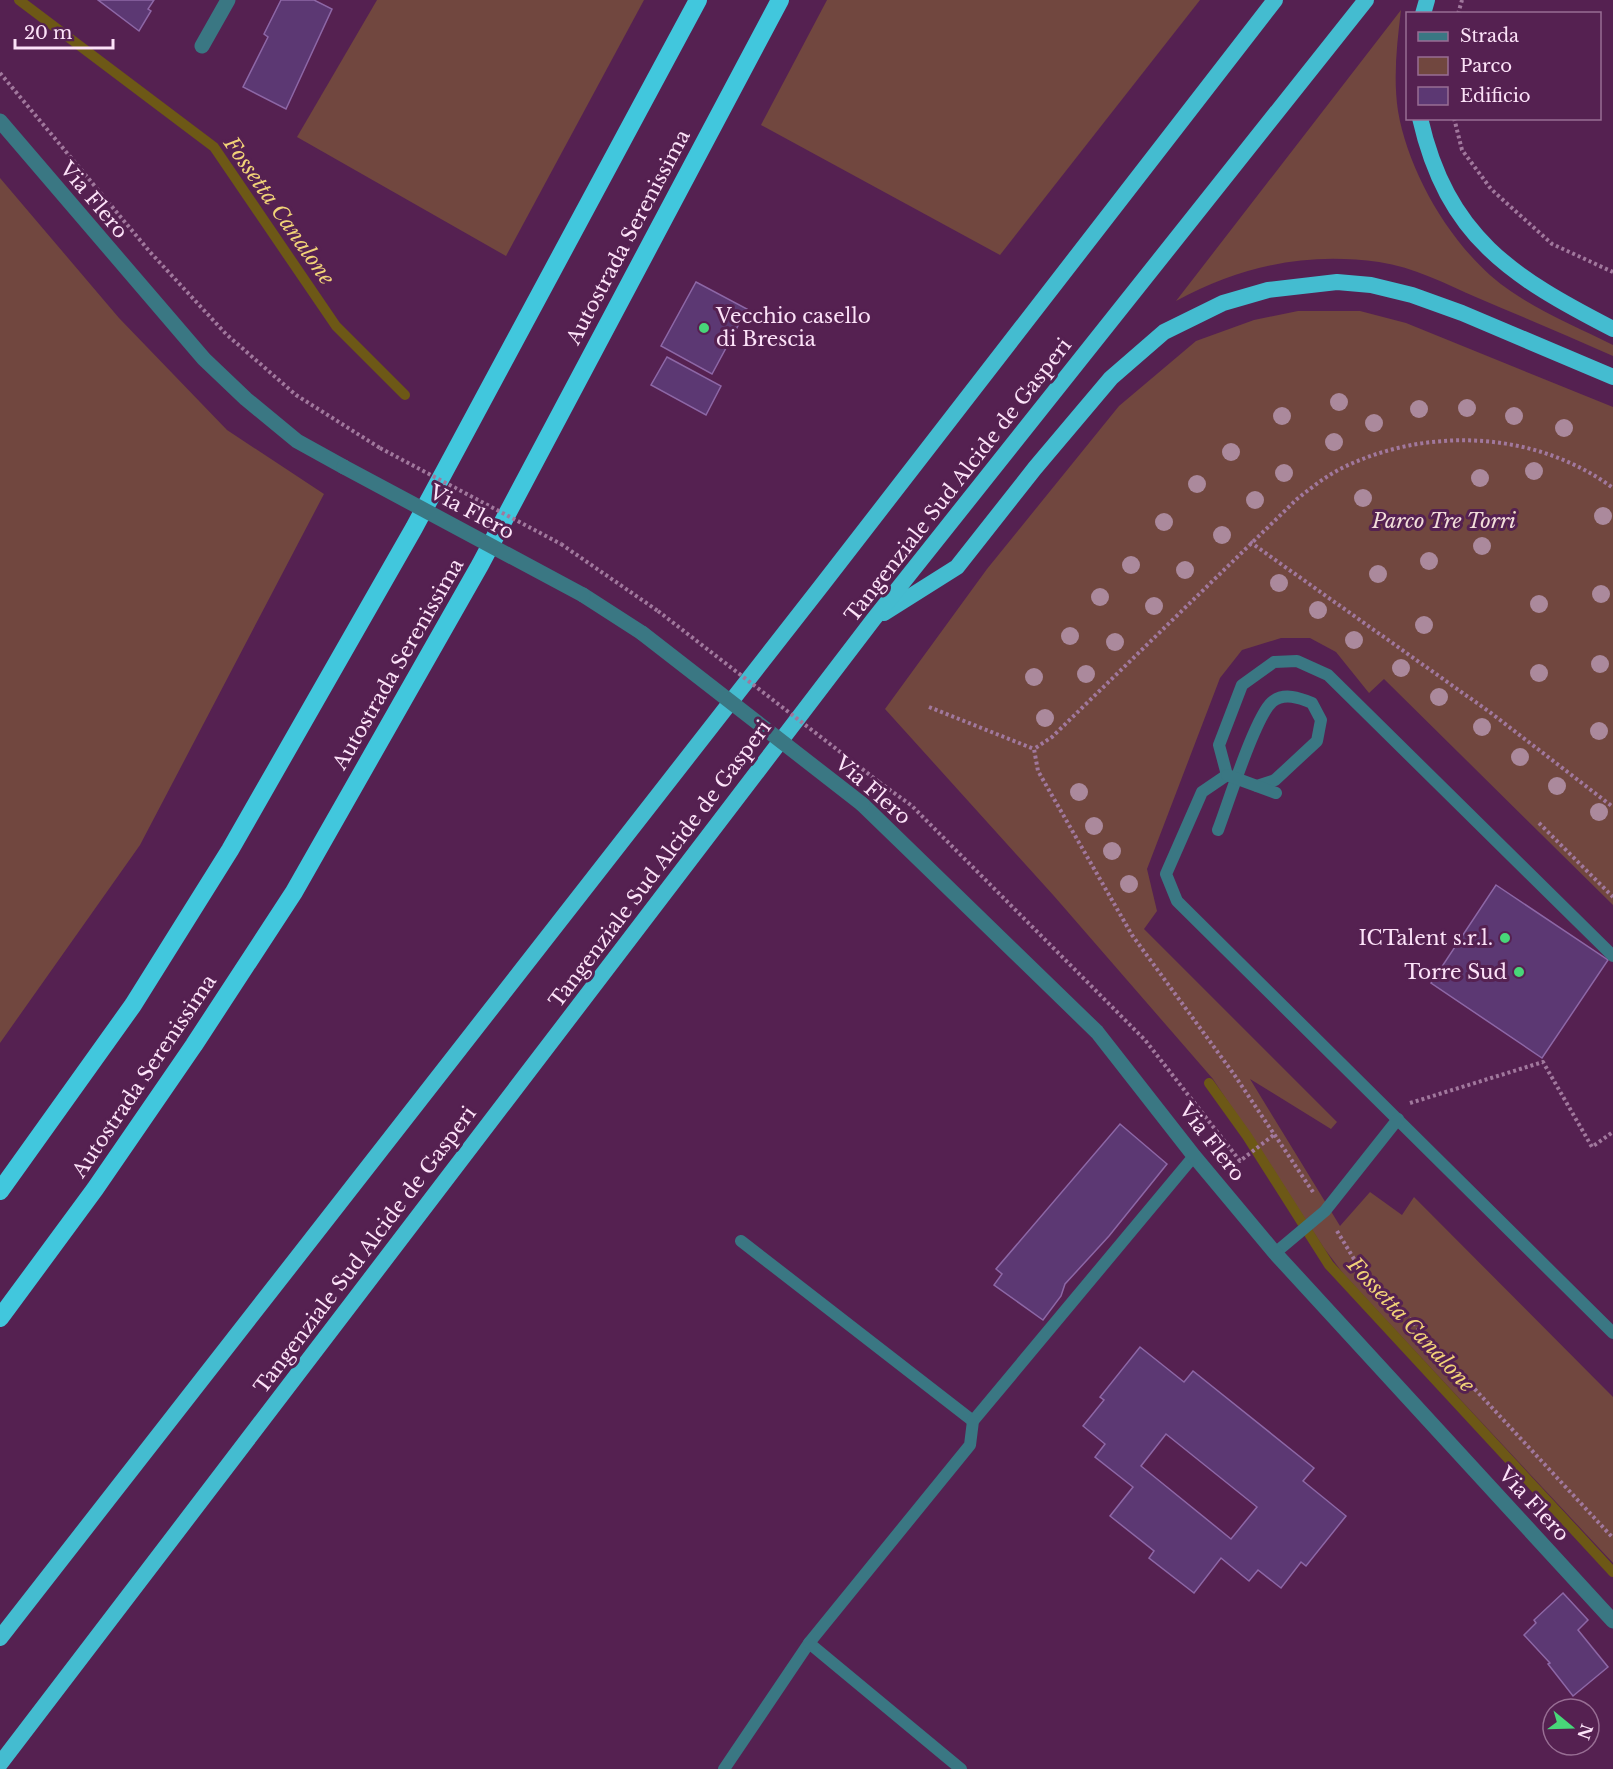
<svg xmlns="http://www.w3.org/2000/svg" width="1613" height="1769" font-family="'Libre Baskerville',serif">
<rect width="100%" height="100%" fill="#552151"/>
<g fill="#71473f">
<path d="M377,0H644L506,256L297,137Z"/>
<path d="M827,0H1200L1000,255L761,125Z"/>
<path d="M1401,10C1397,43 1393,78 1398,111C1409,176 1456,255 1512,292C1543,313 1579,328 1613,345V356C1568,336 1523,317 1478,298C1446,284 1414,267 1379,262C1304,252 1241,266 1176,301Z"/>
<path d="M0,178L119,318L227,430L324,494L140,845L0,1043Z"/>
<path d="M1298,311H1360L1406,323L1613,407V905L1384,679L1369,693L1336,652L1310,638H1281L1242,650L1220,678L1147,869L1157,911L1144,929L1337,1122L1331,1129L1250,1079L1340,1226L1370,1192L1402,1215L1414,1197L1613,1397V1563L1345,1276L1324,1248L1213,1079L1054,896L885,709L987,569L1119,406L1196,341L1254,320Z"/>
</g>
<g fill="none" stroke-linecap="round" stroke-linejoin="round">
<g stroke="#6d5816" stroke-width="10">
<path d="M19,0L214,147L336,326L405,395"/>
<path d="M1209,1083L1247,1136L1329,1265L1613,1572"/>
</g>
</g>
<g fill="#5c3873" stroke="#8d67a6" stroke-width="1.5" fill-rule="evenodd">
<path d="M98,0H154L148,9L151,11L139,31Z"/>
<path d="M281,0H314L332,9L286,109L243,87L268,37L264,34Z"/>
<path d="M696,282L747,309L712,374L661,346Z"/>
<path d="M667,357L721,386L706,415L651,385Z"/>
<path d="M1496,885L1608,960L1542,1058L1431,983Z"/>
<path d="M1120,1124L1167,1164L1109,1236L1065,1284L1061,1296L1043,1320L994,1285L1002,1274L996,1269Z"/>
<path d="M1140,1347L1184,1382L1193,1371L1314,1468L1303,1481L1346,1516L1306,1566L1301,1562L1281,1588L1258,1570L1249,1581L1221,1558L1194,1593L1149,1558L1154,1551L1110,1516L1133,1487L1095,1457L1105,1444L1083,1426L1104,1400L1100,1397ZM1166,1434L1257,1507L1231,1539L1141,1466Z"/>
<path d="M1563,1593L1588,1620L1578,1630L1608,1667L1573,1696L1548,1664L1550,1663L1524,1635L1536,1623L1534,1620Z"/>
</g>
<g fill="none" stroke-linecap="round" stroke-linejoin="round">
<g stroke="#a1789d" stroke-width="4" stroke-dasharray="3 3" stroke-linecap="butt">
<path d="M1458,14L1462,0"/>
<path d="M0,73L150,252L226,334L296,395L380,448"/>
<path d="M1454,118L1462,150L1491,189L1552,244L1613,272"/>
<path d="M1250,542L1491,713L1613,807"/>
<path d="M561,544L658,611"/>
<path d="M929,707L1034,749"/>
<path d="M879,782L911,805L1145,1040L1240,1161L1275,1134"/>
<path d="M1539,823L1613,897"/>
<path d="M1410,1103L1543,1062L1592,1147L1613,1132"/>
<path d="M1313,1192L1233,1073L1132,935L1038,771L1034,749L1052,737L1297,499C1311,488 1326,476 1342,468C1428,426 1536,431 1613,488"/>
<path d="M1337,1231L1354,1259L1613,1538"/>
</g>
<g stroke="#3a7783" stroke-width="12">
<path d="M1218,830C1228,804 1255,717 1272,702C1284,692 1300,698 1312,703L1321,720L1317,741L1275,780L1257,786"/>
<path d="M1613,956L1328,675L1297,661L1274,662L1242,685L1219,745L1227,775L1202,792L1166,874L1177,901L1613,1333"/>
<path d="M741,1241L973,1421"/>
<path d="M1275,1253L1325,1211L1398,1119"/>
<path d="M724,1769L809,1643"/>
<path d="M961,1769L809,1643L970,1445L973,1421L1194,1156"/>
</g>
<path stroke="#3a7783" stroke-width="15" d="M202,46L228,0"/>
<g stroke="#3a7783" stroke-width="15">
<path d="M0,121L204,359L246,399L297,441L344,467"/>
<path d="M583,595L642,633"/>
<path d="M862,804L1097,1032L1194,1156L1275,1253L1613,1621"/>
</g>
<g stroke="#44bcd0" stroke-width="16">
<path d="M1423,14L1427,0"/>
<path d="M1420,118C1447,237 1512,277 1613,329"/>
<path d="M884,613L957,567L1035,468L1111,378L1164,332L1223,303L1268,290L1337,282L1371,285L1412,295L1462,313L1613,377"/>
<path d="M0,1638L822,585L1275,0"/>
<path d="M0,1764L873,620L1366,0"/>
</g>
<g stroke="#41c7dd" stroke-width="18">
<path d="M0,1191L133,1005L230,850L414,528L698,0"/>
<path d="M0,1318L95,1189L194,1045L294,892L480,565L780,0"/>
</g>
<g stroke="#a1789d" stroke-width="4" stroke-dasharray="3 3" stroke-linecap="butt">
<path d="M380,448L561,544"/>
<path d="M658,611L879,782"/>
</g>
<path stroke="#3a7783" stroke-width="12" d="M1227,775L1276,793"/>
<g stroke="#3a7783" stroke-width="15">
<path d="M344,467L583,595"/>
<path d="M642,633L862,804"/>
</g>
</g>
<g fill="#ab899c">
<circle cx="1339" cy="402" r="9"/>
<circle cx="1467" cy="408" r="9"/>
<circle cx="1419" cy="409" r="9"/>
<circle cx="1282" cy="416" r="9"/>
<circle cx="1514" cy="416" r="9"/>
<circle cx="1374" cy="423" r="9"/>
<circle cx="1564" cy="428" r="9"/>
<circle cx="1334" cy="442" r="9"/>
<circle cx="1231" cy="452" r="9"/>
<circle cx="1534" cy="471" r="9"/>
<circle cx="1284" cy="473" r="9"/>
<circle cx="1480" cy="478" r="9"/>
<circle cx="1197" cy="484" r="9"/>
<circle cx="1363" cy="498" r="9"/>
<circle cx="1255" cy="500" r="9"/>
<circle cx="1603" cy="516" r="9"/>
<circle cx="1164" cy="522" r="9"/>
<circle cx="1222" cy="535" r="9"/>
<circle cx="1482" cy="546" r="9"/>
<circle cx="1429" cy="561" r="9"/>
<circle cx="1131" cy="565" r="9"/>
<circle cx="1185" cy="570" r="9"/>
<circle cx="1378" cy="574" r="9"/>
<circle cx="1279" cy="583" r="9"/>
<circle cx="1601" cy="594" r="9"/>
<circle cx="1100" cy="597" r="9"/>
<circle cx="1539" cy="604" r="9"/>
<circle cx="1154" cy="606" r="9"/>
<circle cx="1318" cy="610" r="9"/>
<circle cx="1424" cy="625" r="9"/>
<circle cx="1070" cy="636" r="9"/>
<circle cx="1354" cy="640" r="9"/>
<circle cx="1115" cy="642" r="9"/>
<circle cx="1600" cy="664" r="9"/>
<circle cx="1401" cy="668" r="9"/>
<circle cx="1539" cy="673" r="9"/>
<circle cx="1086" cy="674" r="9"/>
<circle cx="1034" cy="677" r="9"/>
<circle cx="1439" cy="697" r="9"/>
<circle cx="1045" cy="718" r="9"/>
<circle cx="1482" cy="727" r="9"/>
<circle cx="1599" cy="731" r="9"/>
<circle cx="1520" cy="757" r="9"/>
<circle cx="1557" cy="786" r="9"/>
<circle cx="1079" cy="792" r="9"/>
<circle cx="1599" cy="812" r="9"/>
<circle cx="1094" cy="826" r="9"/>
<circle cx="1112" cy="851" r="9"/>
<circle cx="1129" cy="884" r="9"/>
</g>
<g fill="#48d779" stroke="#552151" stroke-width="2">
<circle cx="704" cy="328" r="6"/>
<circle cx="1505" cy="938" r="6"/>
<circle cx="1519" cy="972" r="6"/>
</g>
<g text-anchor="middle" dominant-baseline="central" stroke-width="6" stroke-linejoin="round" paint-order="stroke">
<g font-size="20" fill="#fce2f8" stroke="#552151">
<text transform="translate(94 200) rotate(50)">Via Flero</text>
<text transform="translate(628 237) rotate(-62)">Autostrada Serenissima</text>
<text transform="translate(958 480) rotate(-52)">Tangenziale Sud Alcide de Gasperi</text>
<text transform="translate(472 512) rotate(28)">Via Flero</text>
<text transform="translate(398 664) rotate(-60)">Autostrada Serenissima</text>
<text transform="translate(873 790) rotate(41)">Via Flero</text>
<text transform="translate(660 864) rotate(-53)">Tangenziale Sud Alcide de Gasperi</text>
<text transform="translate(144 1076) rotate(-56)">Autostrada Serenissima</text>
<text transform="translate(1212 1142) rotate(52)">Via Flero</text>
<text transform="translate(365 1250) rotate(-53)">Tangenziale Sud Alcide de Gasperi</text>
<text transform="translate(1534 1504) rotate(47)">Via Flero</text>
</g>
<g font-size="20" fill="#fce2f8" stroke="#552151" text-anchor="end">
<text x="716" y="316" text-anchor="start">Vecchio casello<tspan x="716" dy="23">di Brescia</tspan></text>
<text x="1493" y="938">ICTalent s.r.l.</text>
<text x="1507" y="972">Torre Sud</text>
</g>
<g font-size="20" font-style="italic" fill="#f2deda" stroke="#552151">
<text x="1444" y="521">Parco Tre Torri</text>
</g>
<g font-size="21" font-style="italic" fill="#f1d278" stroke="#552151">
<text transform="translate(279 211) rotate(55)">Fossetta Canalone</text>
<text transform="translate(1411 1325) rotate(47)">Fossetta Canalone</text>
</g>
</g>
<rect x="1406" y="12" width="195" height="108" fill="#552151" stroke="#986e94" stroke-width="1.5"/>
<rect x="1418" y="32" width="30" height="9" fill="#3a7783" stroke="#986e94" stroke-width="1.5"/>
<text x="1460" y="42" font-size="18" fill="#fce2f8">Strada</text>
<rect x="1418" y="57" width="30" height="18" fill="#71473f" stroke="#986e94" stroke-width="1.5"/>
<text x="1460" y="72" font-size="18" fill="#fce2f8">Parco</text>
<rect x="1418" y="87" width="30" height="18" fill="#5c3873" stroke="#986e94" stroke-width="1.5"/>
<text x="1460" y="102" font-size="18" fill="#fce2f8">Edificio</text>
<g transform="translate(1571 1727) rotate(109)"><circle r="28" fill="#552151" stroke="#986e94" stroke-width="1.5"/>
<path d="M0-4.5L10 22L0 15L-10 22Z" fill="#48d779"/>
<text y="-9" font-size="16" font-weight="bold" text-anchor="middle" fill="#fce2f8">N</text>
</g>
<path d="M15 39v9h98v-9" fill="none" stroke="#fce2f8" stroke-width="3"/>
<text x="24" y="39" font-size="18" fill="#fce2f8" stroke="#552151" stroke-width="4.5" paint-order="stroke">20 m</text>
</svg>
